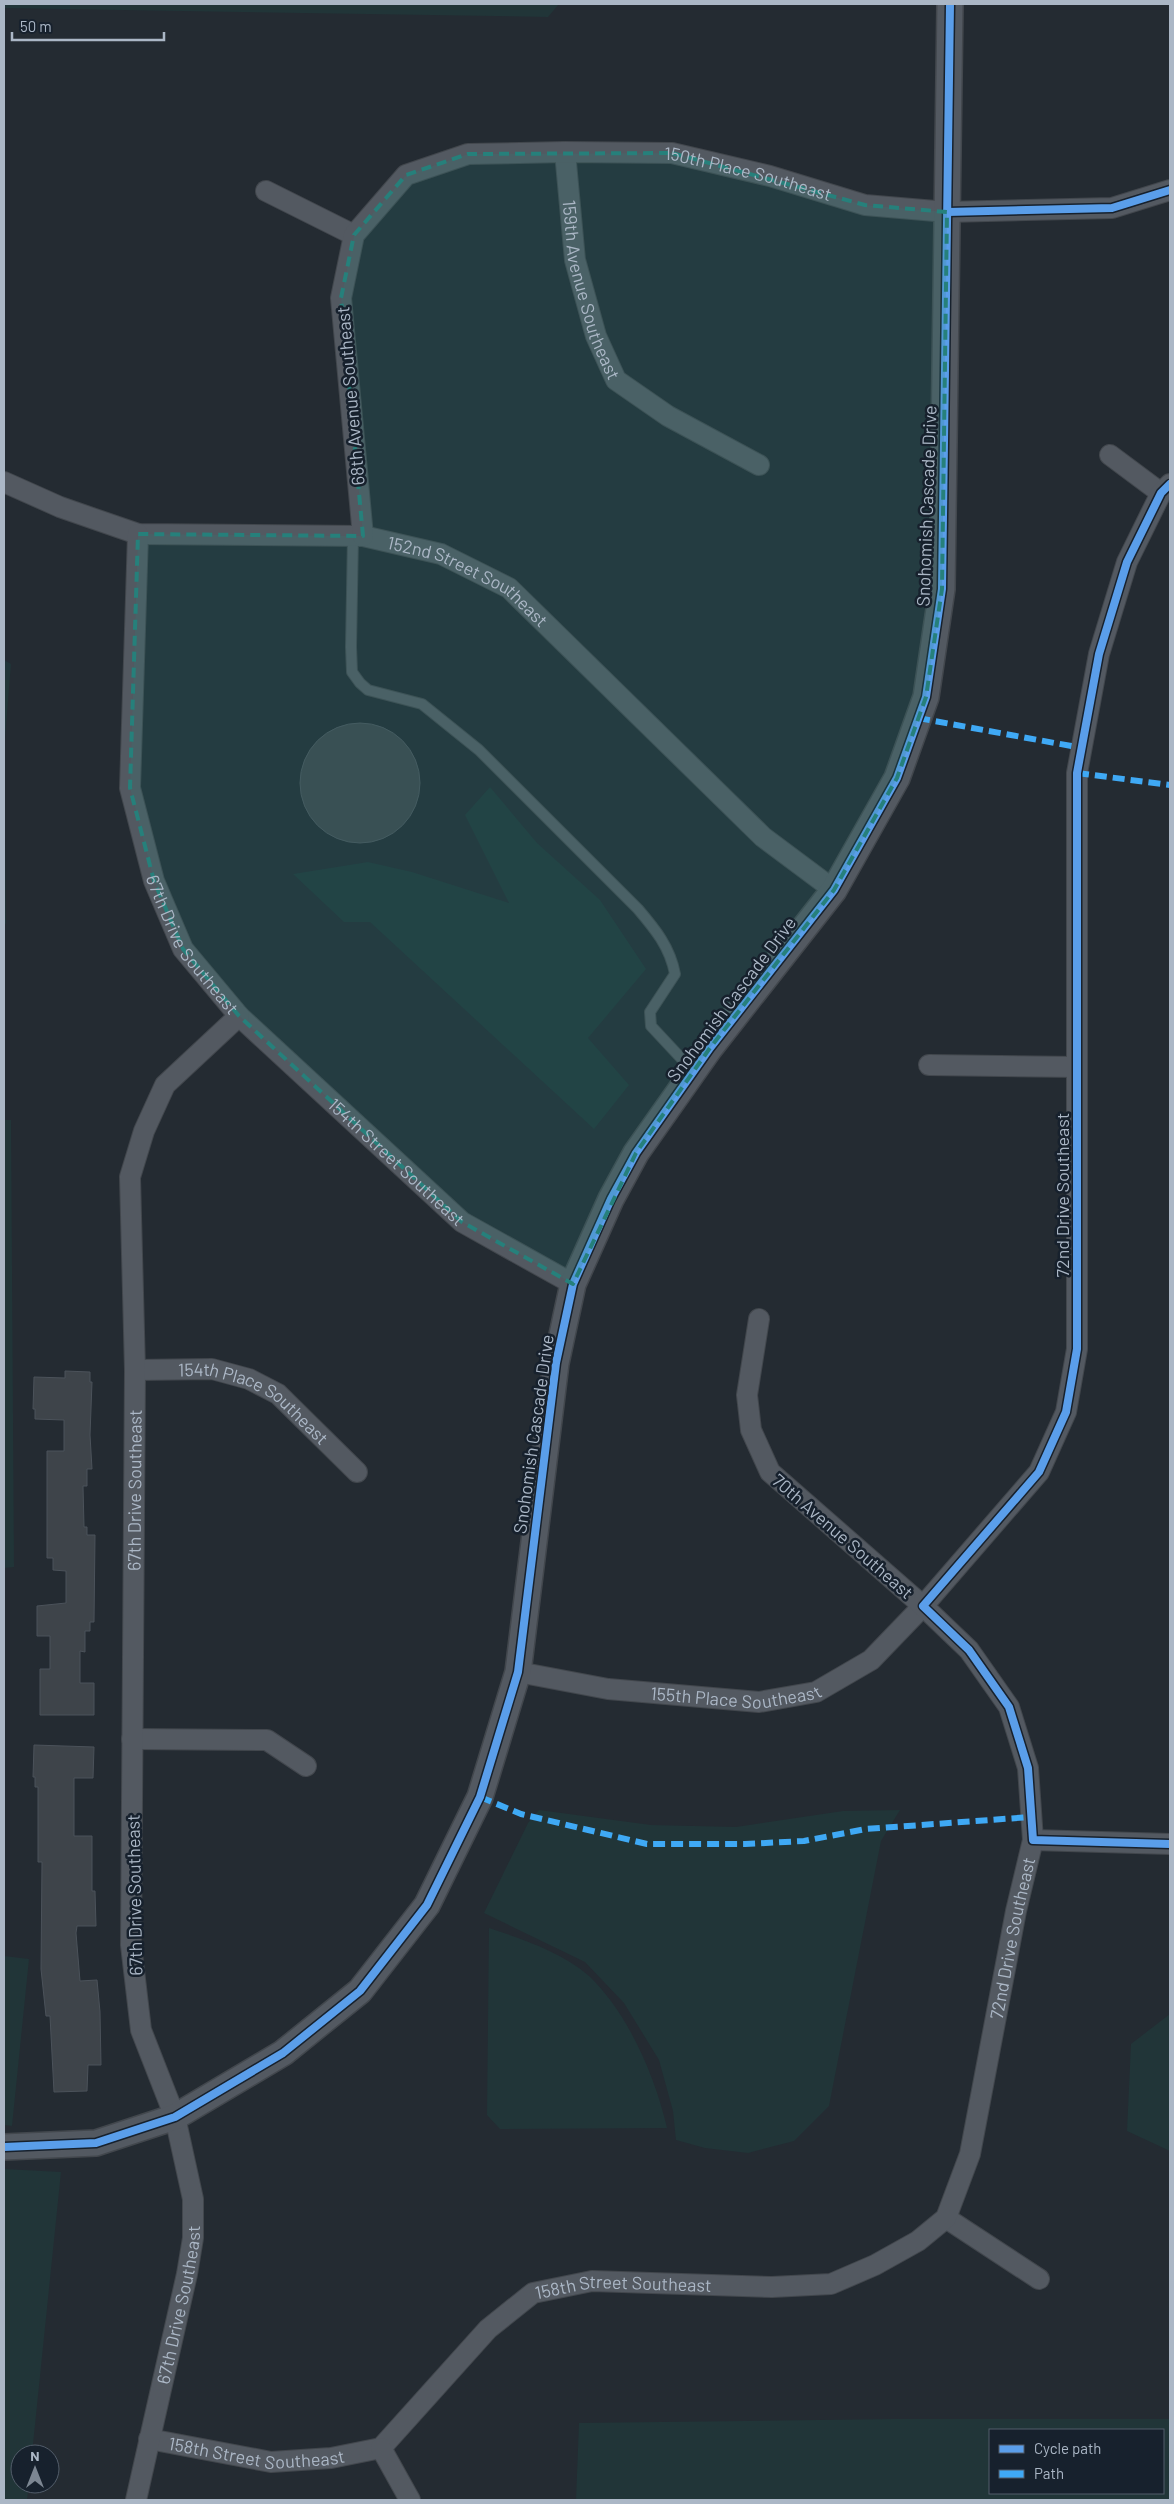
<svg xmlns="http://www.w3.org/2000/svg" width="1174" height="2504" font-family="Barlow,sans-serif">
<rect width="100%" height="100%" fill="#242b32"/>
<g fill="#213538" fill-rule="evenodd">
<path d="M4,4H559L548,17L4,8Z"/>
<path d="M4,660L11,664L4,750L6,924L4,923Z"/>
<path d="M490,787L537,843L600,900L646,969L588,1038L629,1085L594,1129L370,922H344L293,874L368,862L412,872L509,903L465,815Z"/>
<path d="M4,1120H11L14,1567L4,1568Z"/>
<path d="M539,1810L651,1825L736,1827L843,1811L900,1810L881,1841L829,2106L794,2141L748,2153L705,2148L676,2140L673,2111L659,2060L624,2003L585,1962L484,1913L528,1823Z"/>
<path d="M489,1928C522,1939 562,1952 589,1976C628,2013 655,2076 667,2128L500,2129L487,2115Z"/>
<path d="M4,1956L29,1959L12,2126L4,2125Z"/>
<path d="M1170,2014V2151L1127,2131L1131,2044Z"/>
<path d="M4,2169L61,2172L32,2454H20V2484H29L27,2500H4Z"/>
<path d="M893,2419H1170V2500H576L579,2423ZM990,2430H1163V2493H990Z"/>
</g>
<g fill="#3e444a" stroke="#4b525a">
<circle cx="360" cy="783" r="60"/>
<path d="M65,1371L90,1372V1382H92L90,1435L92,1469H87V1486H83L84,1527H87V1535H95L94,1622H90V1631H85V1652L80,1651V1683H94V1715H40V1669H50V1636H37V1606L66,1603V1571L53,1570V1558H47V1451H64V1420L35,1419V1409H33L34,1377L65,1378Z"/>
<path d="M34,1745L94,1747L93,1778H74V1836H92V1891H95L96,1926H77L76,1933L80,1981L97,1980L100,2012L101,2065H88L87,2091L54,2092L50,2016H46L41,1969L42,1862H38V1787H35V1777H33Z"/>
</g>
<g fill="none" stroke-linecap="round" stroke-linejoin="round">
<defs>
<path id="service" d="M353,536L351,647L352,672L360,683L368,690L422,704L479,750L638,909C655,929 670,947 675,974L650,1012L651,1026L693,1071"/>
<g id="minor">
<path id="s1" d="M565,152L575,260L596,336L616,380L668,416L759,465"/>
<path d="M266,191L354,235"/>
<path d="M1110,455L1161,493"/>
<path id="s2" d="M4,482L60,507L138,534L363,536L441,554L509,588L763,837L834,890"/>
<path id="s3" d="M138,534L130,788L154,881L183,949L239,1016L462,1222L573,1284"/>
<path id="s4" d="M363,536L341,298L354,235L406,175L468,154L565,152L672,153L770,176L865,205L947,212L1112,208L1170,190"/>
<path d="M929,1065L1077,1067"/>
<path id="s5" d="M135,1370L212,1369L249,1379L278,1394L357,1472"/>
<path id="s6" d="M518,1672L608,1689L759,1702L816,1692L871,1660L923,1606L1039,1472L1066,1412L1077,1349V773L1099,654L1127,562L1161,493L1170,484"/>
<path d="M132,1739L267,1740L306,1766"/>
<path d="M1033,1840L1170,1844"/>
<path d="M946,2218L1039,2279"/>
<path id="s7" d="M149,2439L271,2462L331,2458L381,2448L488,2329L533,2293L592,2281L772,2287L831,2284L875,2265L918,2241L946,2218L970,2154L1016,1911L1033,1840L1028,1768L1009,1707L969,1650L923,1606L770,1472L751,1430L747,1395L759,1319"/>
<path d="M381,2448L410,2500"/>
<path id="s8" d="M136,2500L187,2274L193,2238V2199L175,2117L141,2030L131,1945L135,1370L130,1177L144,1131L165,1085L239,1016"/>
</g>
<path id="tertiary" d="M4,2147L96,2143L175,2117L283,2053L360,1991L427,1905L480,1797L518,1672L556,1363L573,1284L611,1199L636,1153L710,1048L834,890L897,778L926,697L942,589L950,4"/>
</defs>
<use href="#service" stroke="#42474d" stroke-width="12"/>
<use href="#minor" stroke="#42474d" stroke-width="22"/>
<use href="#tertiary" stroke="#42474d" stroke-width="28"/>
<use href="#service" stroke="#535961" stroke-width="10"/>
<use href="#minor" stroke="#535961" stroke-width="20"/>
<use href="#tertiary" stroke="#535961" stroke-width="25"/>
<g stroke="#3fa9f5" stroke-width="6" stroke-dasharray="12 6" stroke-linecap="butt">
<path d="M918,718L1082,748"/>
<path d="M1077,773L1170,785"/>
<path d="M480,1797L521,1814L647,1844H745L804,1841L866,1829L1031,1817"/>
</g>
<defs>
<g id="cycleway">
<path d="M947,212L1112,208L1170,190"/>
<path d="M1170,484L1161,493L1127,562L1099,654L1077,773V1349L1066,1412L1039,1472L923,1606L969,1650L1009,1707L1028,1768L1033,1840L1170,1844"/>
<path d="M4,2147L96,2143L175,2117L283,2053L360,1991L427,1905L480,1797L518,1672L556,1363L573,1284L611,1199L636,1153L710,1048L834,890L897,778L926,697L942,589L950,4"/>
</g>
</defs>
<use href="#cycleway" stroke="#17212d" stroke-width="11"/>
<use href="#cycleway" stroke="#5a9eea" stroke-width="8"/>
</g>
<path fill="#26807b" fill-opacity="0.2" stroke="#26807b" stroke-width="4" stroke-dasharray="10 6" stroke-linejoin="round" d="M672,153L865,205L947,212L942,589L926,697L897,778L834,890L710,1048L636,1153L573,1284L462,1222L239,1016L183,949L154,881L130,788L138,534L363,536L341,298L354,235L406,175L468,154Z"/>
<g text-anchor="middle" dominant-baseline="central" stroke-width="5" stroke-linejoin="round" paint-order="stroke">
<g font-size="18" fill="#abb7c6" stroke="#17212d">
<text stroke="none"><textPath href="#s4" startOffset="731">150th Place Southeast</textPath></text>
<text stroke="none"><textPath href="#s1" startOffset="141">159th Avenue Southeast</textPath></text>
<text transform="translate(350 396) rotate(-95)">68th Avenue Southeast</text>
<text transform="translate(926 506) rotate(-88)">Snohomish Cascade Drive</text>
<text stroke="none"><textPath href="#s2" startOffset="485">152nd Street Southeast</textPath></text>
<text stroke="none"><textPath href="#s3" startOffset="425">67th Drive Southeast</textPath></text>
<text transform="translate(731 999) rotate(-53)">Snohomish Cascade Drive</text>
<text stroke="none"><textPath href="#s3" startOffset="726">154th Street Southeast</textPath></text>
<text transform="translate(1062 1195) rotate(-90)">72nd Drive Southeast</text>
<text stroke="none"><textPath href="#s5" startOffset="129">154th Place Southeast</textPath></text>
<text transform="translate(533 1434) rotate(-82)">Snohomish Cascade Drive</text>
<text stroke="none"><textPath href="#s8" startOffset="1025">67th Drive Southeast</textPath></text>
<text transform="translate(843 1536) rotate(41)">70th Avenue Southeast</text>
<text stroke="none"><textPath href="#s6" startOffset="220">155th Place Southeast</textPath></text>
<text transform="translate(134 1895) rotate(-91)">67th Drive Southeast</text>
<text stroke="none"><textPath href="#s7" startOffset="1174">72nd Drive Southeast</textPath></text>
<text stroke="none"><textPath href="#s7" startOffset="544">158th Street Southeast</textPath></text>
<text stroke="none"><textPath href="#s8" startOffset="200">67th Drive Southeast</textPath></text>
<text stroke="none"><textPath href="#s7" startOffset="109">158th Street Southeast</textPath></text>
</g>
</g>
<rect width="1174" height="2504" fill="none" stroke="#abb7c6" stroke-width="10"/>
<rect x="989" y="2429" width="175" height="65" fill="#17212d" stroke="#525d6a"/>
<rect x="999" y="2445" width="25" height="8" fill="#5a9eea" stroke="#525d6a"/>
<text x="1034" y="2454" font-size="15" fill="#abb7c6">Cycle path</text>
<rect x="999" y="2470" width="25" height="8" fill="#3fa9f5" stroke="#525d6a"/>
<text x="1034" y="2479" font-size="15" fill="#abb7c6">Path</text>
<g transform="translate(35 2469)"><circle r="24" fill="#17212d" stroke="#525d6a"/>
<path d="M0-4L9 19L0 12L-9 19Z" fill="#7c8692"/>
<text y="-8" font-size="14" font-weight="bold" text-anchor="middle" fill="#abb7c6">N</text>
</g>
<path d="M12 32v8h152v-8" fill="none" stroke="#abb7c6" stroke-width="2.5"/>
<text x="20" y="32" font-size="15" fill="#abb7c6" stroke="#17212d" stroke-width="4" paint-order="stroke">50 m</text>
</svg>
